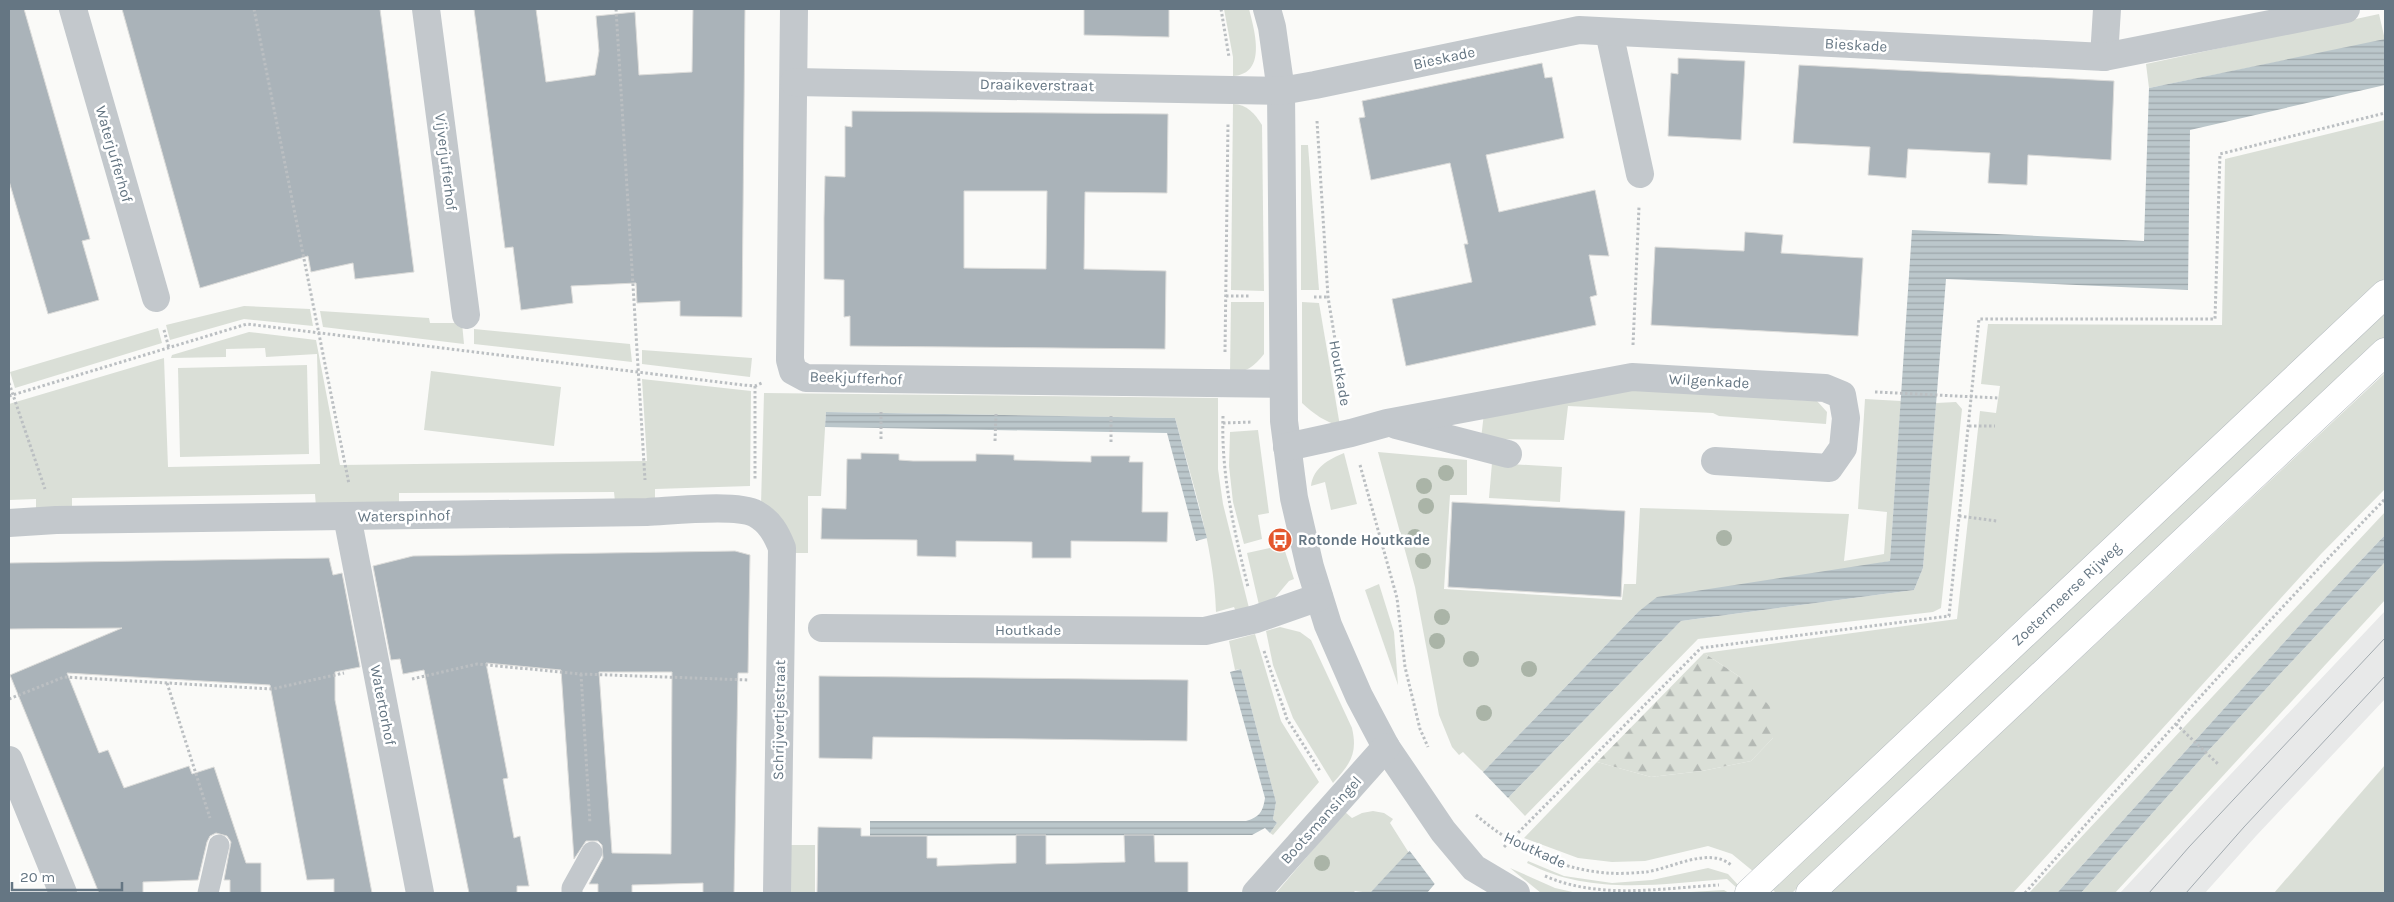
<svg xmlns="http://www.w3.org/2000/svg" width="2394" height="902" font-family="Karla,sans-serif">
<defs>
<pattern id="forest-firs" width="22" height="20" patternUnits="userSpaceOnUse" patternTransform="scale(1.25)"><rect width="22" height="20" fill="#dadfd7"/><path d="M5 1l3.5 6h-7zM16 11l3.5 6h-7z" fill="#b4b9b4"/></pattern>
<pattern id="water-rules" width="6" height="5" patternUnits="userSpaceOnUse" patternTransform="scale(1.25)"><rect width="6" height="5" fill="#bbc7cb"/><path d="M0 2.5h6" fill="none" stroke="#9ca6aa"/></pattern>
</defs>
<rect width="100%" height="100%" fill="#fafaf8"/>
<path fill="#e8e9e9" d="M2385,611V699L2256,836L2205,893H2120L2212,794Z"/>
<g fill="#dadfd7">
<path d="M1224,9H1249C1254,29 1268,74 1233,76V57Z"/>
<path d="M2379,14L2385,40L2149,88L2146,64Z"/>
<path d="M1233,104C1247,104 1255,114 1262,125L1264,291L1231,290Z"/>
<path d="M2385,120V278L1754,872L1732,854L1708,846L1645,861L1612,862L1578,858L1524,838L1597,762L1651,777L1702,771L1751,761L1773,738L1740,677L1704,653L1957,619L1980,411L1996,413L2000,386L1981,384L1988,324L2222,325L2225,159Z"/>
<path d="M1301,145H1308L1319,290H1301Z"/>
<path d="M1231,302H1264V354C1254,367 1246,372 1230,374Z"/>
<path d="M1302,302L1319,303L1340,426C1325,422 1314,414 1302,403Z"/>
<path d="M244,306L310,309L313,326L244,319L170,340L166,325Z"/>
<path d="M320,311L429,318L430,323H462L464,344L323,327Z"/>
<path d="M2385,311V337L1792,893H1776L1772,889Z"/>
<path d="M158,328L162,343L15,388L10,372Z"/>
<path d="M474,329L630,344L632,362L474,344Z"/>
<path d="M249,332L316,340L340,465L647,461L642,379L751,391L750,486L655,489V501L615,502L614,492L399,493V506L316,507L315,494L72,498V511H36V499L9,500V404L164,358L168,467L320,464L317,354L266,357L265,348L226,349V357L171,358L172,355Z"/>
<path d="M642,350L752,358L750,377L642,364Z"/>
<path d="M307,365L309,454L180,457L178,368Z"/>
<path d="M431,371L561,387L554,446L424,430Z"/>
<path d="M2385,373V489L2321,554L2013,893H1830Z"/>
<path d="M1616,389L1817,401L1827,412L1826,424L1719,416L1713,413L1568,406L1564,440L1481,439L1484,413Z"/>
<path d="M764,393L1218,398V469L1223,504L1249,608L1236,612L1234,607L1216,612C1214,545 1192,482 1175,418L826,412L821,496H808V553H793L761,505Z"/>
<path d="M1865,399L1901,401L1890,561L1638,612L1483,772L1463,752L1459,755L1452,747L1439,715L1415,587L1378,452L1467,460V495H1450L1444,589L1622,600L1624,584H1636L1640,508L1849,514L1844,561L1884,554L1887,512L1858,509Z"/>
<path d="M1956,402L1962,409L1941,608L1933,612L1698,639L1525,816L1508,798L1681,621L1914,590L1923,568L1936,403Z"/>
<path d="M1258,430L1269,513L1258,515L1262,539L1244,544L1233,502L1229,466L1230,432Z"/>
<path d="M1344,453L1357,504L1331,510L1325,482L1311,486C1313,468 1329,459 1344,453Z"/>
<path d="M1492,463L1562,467L1560,502L1489,498Z"/>
<path d="M2385,512V535L2307,617L2057,893H2029Z"/>
<path d="M1283,545L1294,579L1289,581L1273,600L1259,605L1247,553Z"/>
<path d="M2385,562V600L2115,893H2081L2208,751Z"/>
<path d="M1379,584L1394,632L1398,685L1365,590Z"/>
<path d="M1280,627L1300,632L1311,640L1352,728C1358,754 1350,764 1333,783L1293,718L1273,665L1266,631Z"/>
<path d="M1255,634L1281,721L1319,782L1273,835L1270,833L1277,823L1273,819L1276,802L1241,669L1235,670L1229,641Z"/>
<path d="M2385,765V893H2274Z"/>
<path d="M1373,811L1384,813L1393,819L1390,823L1409,853L1370,893L1355,891L1353,893H1276L1345,812L1352,818L1362,813Z"/>
<rect x="789" y="845" width="26" height="48"/>
<path d="M1528,861L1564,876L1612,883L1652,880L1708,868L1728,874L1740,887L1738,889L1727,879C1659,884 1591,896 1527,863Z"/>
<path d="M1510,868L1555,888L1577,893H1541Z"/>
<path d="M1724,890L1729,893H1670H1674Z"/>
</g>
<path fill="url(#forest-firs)" d="M1704,653L1740,677L1770,706L1773,738L1751,761L1702,771L1651,777L1597,762Z"/>
<g fill="url(#water-rules)">
<path d="M2385,39V85L2190,130L2188,290L1946,279L1923,568L1914,590L1681,621L1508,798L1427,893H1370L1483,772L1638,612L1657,597L1890,561L1912,230L2144,241L2149,88Z"/>
<path d="M826,412L1175,418L1207,538L1196,541L1167,433L825,427Z"/>
<path d="M2385,535V562L2208,751L2081,893H2057L2307,617Z"/>
<path d="M1241,669L1276,802L1273,819L1277,823L1270,833L1265,828L1252,835L870,836V821H1246C1260,817 1263,811 1265,798L1230,672Z"/>
</g>
<path fill="#fafaf8" d="M1481,770L1510,800L1437,887L1409,850Z"/>
<g fill="#aab3b9" stroke="#dcdcda" fill-rule="evenodd">
<path d="M9,9H24L90,239L82,241L99,300L48,314L9,181Z"/>
<path d="M122,9H380L414,272L355,279L353,263L311,272L308,256L200,288Z"/>
<path d="M474,9H536L546,82L595,75L599,51L596,16L635,12L639,75L692,72L693,9H745L742,317L680,316V301L637,303L636,283L571,286L573,303L521,310L513,247L505,248Z"/>
<path d="M1084,9H1169V37L1084,35Z"/>
<path d="M1678,58L1745,61L1741,140L1668,136L1671,73L1678,74Z"/>
<path d="M1542,63L1545,78L1552,77L1564,138L1486,155L1499,212L1595,190L1609,256L1589,255L1597,295L1590,297L1596,325L1406,366L1392,299L1472,282L1464,244H1468L1450,163L1371,180L1359,118L1365,117L1362,101Z"/>
<path d="M1799,65L2114,81L2111,160L2028,155L2027,185L1988,183L1990,153L1908,149L1906,178L1868,175L1870,147L1793,143Z"/>
<path d="M852,111L1168,114L1167,193L1085,192L1084,269L1166,271L1165,349L850,346V316L844,317V280L824,279V218L825,176L845,177V126L852,127ZM964,191H1047L1046,269L964,268Z"/>
<path d="M1745,232L1783,235L1781,253L1863,258L1858,336L1651,325L1655,247L1744,251Z"/>
<path d="M861,453L899,454V460L913,461H976V454L1014,455V460L1091,462V456H1130L1129,462H1143L1142,512H1168L1167,542L1071,541V558H1032V542L956,541V557L917,556V540L821,539L822,508L846,509L847,459H861Z"/>
<path d="M1452,502L1625,511L1621,597L1448,587Z"/>
<path d="M735,551L750,555L748,673H738L734,893H703V883L632,885V893H598V884H589L603,858L602,845L598,841H586L574,859L561,670L486,663L508,778L503,779L514,838L520,836L529,886H517V893H469L424,670L403,674L400,659L391,660L373,566L413,556ZM599,672H672L671,854L612,853Z"/>
<path d="M329,558L333,575L342,573L360,667L335,672V700L372,893H334V879L307,880L270,685L67,673L99,753L108,750L124,788L189,766L192,774L214,767L246,863H261V893H230V880H224L231,842L227,836L216,833L210,836L207,842L198,880L143,882V893H99L10,675L122,628L9,629V563Z"/>
<path d="M819,676L1188,680L1187,741L873,737L872,759L819,758Z"/>
<path d="M818,827L861,828V836H927V858H937V866L1016,863V835H1046V864L1125,862L1124,835H1154L1155,862H1188V893H817Z"/>
</g>
<g fill="none" stroke-linecap="round" stroke-linejoin="round">
<defs>
<g id="secondary">
<path id="s1" d="M1749,893L2385,294"/>
<path d="M1810,893L2385,352"/>
</g>
</defs>
<use href="#secondary" stroke="#b3babf" stroke-width="29"/>
<g stroke="#bbbfc2" stroke-width="3" stroke-dasharray="2.5 2.5" stroke-linecap="butt">
<path d="M254,9L349,484"/>
<path d="M616,9L645,480"/>
<path d="M1221,9L1229,57"/>
<path d="M1317,121L1328,297L1345,400"/>
<path d="M1226,296H1251"/>
<path d="M1314,297H1328"/>
<path d="M164,330L169,348"/>
<path d="M1633,345L1639,207"/>
<path d="M1225,352L1228,123"/>
<path d="M9,383L45,489"/>
<path d="M755,386V480"/>
<path d="M1875,392L1998,398"/>
<path d="M9,396L247,324L743,385L755,386L762,383"/>
<path d="M1223,416C1221,475 1234,530 1248,587"/>
<path d="M1223,423L1252,422"/>
<path d="M1969,426H1995"/>
<path d="M881,439V412"/>
<path d="M995,441L996,414"/>
<path d="M1111,442V416"/>
<path d="M1360,465L1397,598L1405,667L1420,729L1428,747"/>
<path d="M1959,516L1997,521"/>
<path d="M1264,651L1287,719L1320,771"/>
<path d="M581,674L590,823"/>
<path d="M412,679L477,664L581,674L749,680"/>
<path d="M167,683L210,818"/>
<path d="M9,699L64,677L272,689L344,673"/>
<path d="M2176,724L2219,765"/>
<path d="M1476,815C1513,847 1558,869 1607,873C1619,874 1634,873 1646,872C1670,869 1709,846 1731,865"/>
<path d="M1504,847L1701,648L1949,616L1979,319H2215L2220,154L2385,113"/>
<path d="M1545,876C1600,900 1661,888 1719,885"/>
<path d="M2025,893C2143,760 2261,627 2385,499"/>
</g>
<g stroke="#c3c8cc" stroke-width="21">
<path d="M208,893L219,845"/>
<path d="M572,893V888L592,852"/>
</g>
<g stroke="#c3c8cc" stroke-width="28">
<path d="M73,9L156,298"/>
<path d="M426,9L466,315"/>
<path d="M794,9L790,360L793,371L806,378L1283,384"/>
<path d="M1267,9L1272,27L1281,91L1284,421L1294,498L1310,567L1328,625L1359,696L1386,747L1443,831L1474,868L1516,893"/>
<path d="M1609,32L1640,174"/>
<path d="M2104,57L2107,9"/>
<path d="M794,82L1281,91L1315,85L1579,30L2104,57L2346,9"/>
<path d="M1396,425L1508,454"/>
<path d="M1287,447L1351,433L1387,423L1632,377L1825,388L1842,395L1846,418L1843,448L1829,468L1715,461"/>
<path d="M347,516L420,893"/>
<path d="M9,523L56,520L647,512C671,511 737,503 756,514C770,522 776,533 782,548L777,893"/>
<path d="M822,628L1205,631L1256,619L1319,597"/>
<path d="M9,760L63,893"/>
<path d="M1256,893L1386,747"/>
</g>
<use href="#secondary" stroke="#fff" stroke-width="28"/>
<g stroke="#a2aab0" stroke-width="1">
<path d="M2149,893L2189,847L2385,638"/>
<path d="M2186,893L2244,827L2385,676"/>
</g>
</g>
<g fill="#aab4a7">
<circle cx="1446" cy="473" r="8"/>
<circle cx="1424" cy="486" r="8"/>
<circle cx="1426" cy="506" r="8"/>
<circle cx="1415" cy="537" r="8"/>
<circle cx="1724" cy="538" r="8"/>
<circle cx="1423" cy="561" r="8"/>
<circle cx="1442" cy="617" r="8"/>
<circle cx="1437" cy="641" r="8"/>
<circle cx="1471" cy="659" r="8"/>
<circle cx="1529" cy="669" r="8"/>
<circle cx="1484" cy="713" r="8"/>
<circle cx="1322" cy="863" r="8"/>
</g>
<defs>
<symbol id="bus-disc" viewBox="-11 -11 22 22"><circle r="9.5" fill="#e4572e" stroke="#fff"/><path d="M-5-6H5V4H4V6H2V4H-2V6H-4V4H-5ZM-3.5-4V0h7V-4ZM-3.5 1.2v1.5H-2V1.2ZM2 1.2v1.5H3.5V1.2Z" fill="#fff"/></symbol>
</defs>
<g fill-rule="evenodd">
<use href="#bus-disc" x="1266" y="526" width="28" height="28"/>
</g>
<g text-anchor="middle" dominant-baseline="central" stroke-width="5" stroke-linejoin="round" paint-order="stroke">
<g font-size="15" fill="#657683" stroke="#fff">
<text transform="translate(1856 45) rotate(3)">Bieskade</text>
<text transform="translate(1444 58) rotate(-12)">Bieskade</text>
<text transform="translate(1037 85) rotate(1)">Draaikeverstraat</text>
<text transform="translate(114 154) rotate(74)">Waterjufferhof</text>
<text transform="translate(446 162) rotate(83)">Vijverjufferhof</text>
<text transform="translate(1340 373) rotate(80)">Houtkade</text>
<text transform="translate(856 378) rotate(2)">Beekjufferhof</text>
<text transform="translate(1709 381) rotate(3)">Wilgenkade</text>
<text transform="translate(404 516) rotate(-1)">Waterspinhof</text>
<text stroke="none"><textPath href="#s1" startOffset="436">Zoetermeerse Rijweg</textPath></text>
<text x="1028" y="630">Houtkade</text>
<text transform="translate(383 705) rotate(79)">Watertorhof</text>
<text transform="translate(779 720) rotate(-89)">Schrijvertjestraat</text>
<text transform="translate(1321 820) rotate(-48)">Bootsmansingel</text>
<text transform="translate(1535 850) rotate(25)">Houtkade</text>
</g>
<g font-size="15" font-weight="bold" fill="#657683" stroke="#fff" text-anchor="start">
<text x="1298" y="540">Rotonde Houtkade</text>
</g>
</g>
<rect width="2394" height="902" fill="none" stroke="#657683" stroke-width="20"/>
<path d="M12 882v8h110v-8" fill="none" stroke="#657683" stroke-width="2.5"/>
<text x="20" y="882" font-size="15" fill="#657683" stroke="#ffffff" stroke-width="4" paint-order="stroke">20 m</text>
</svg>
